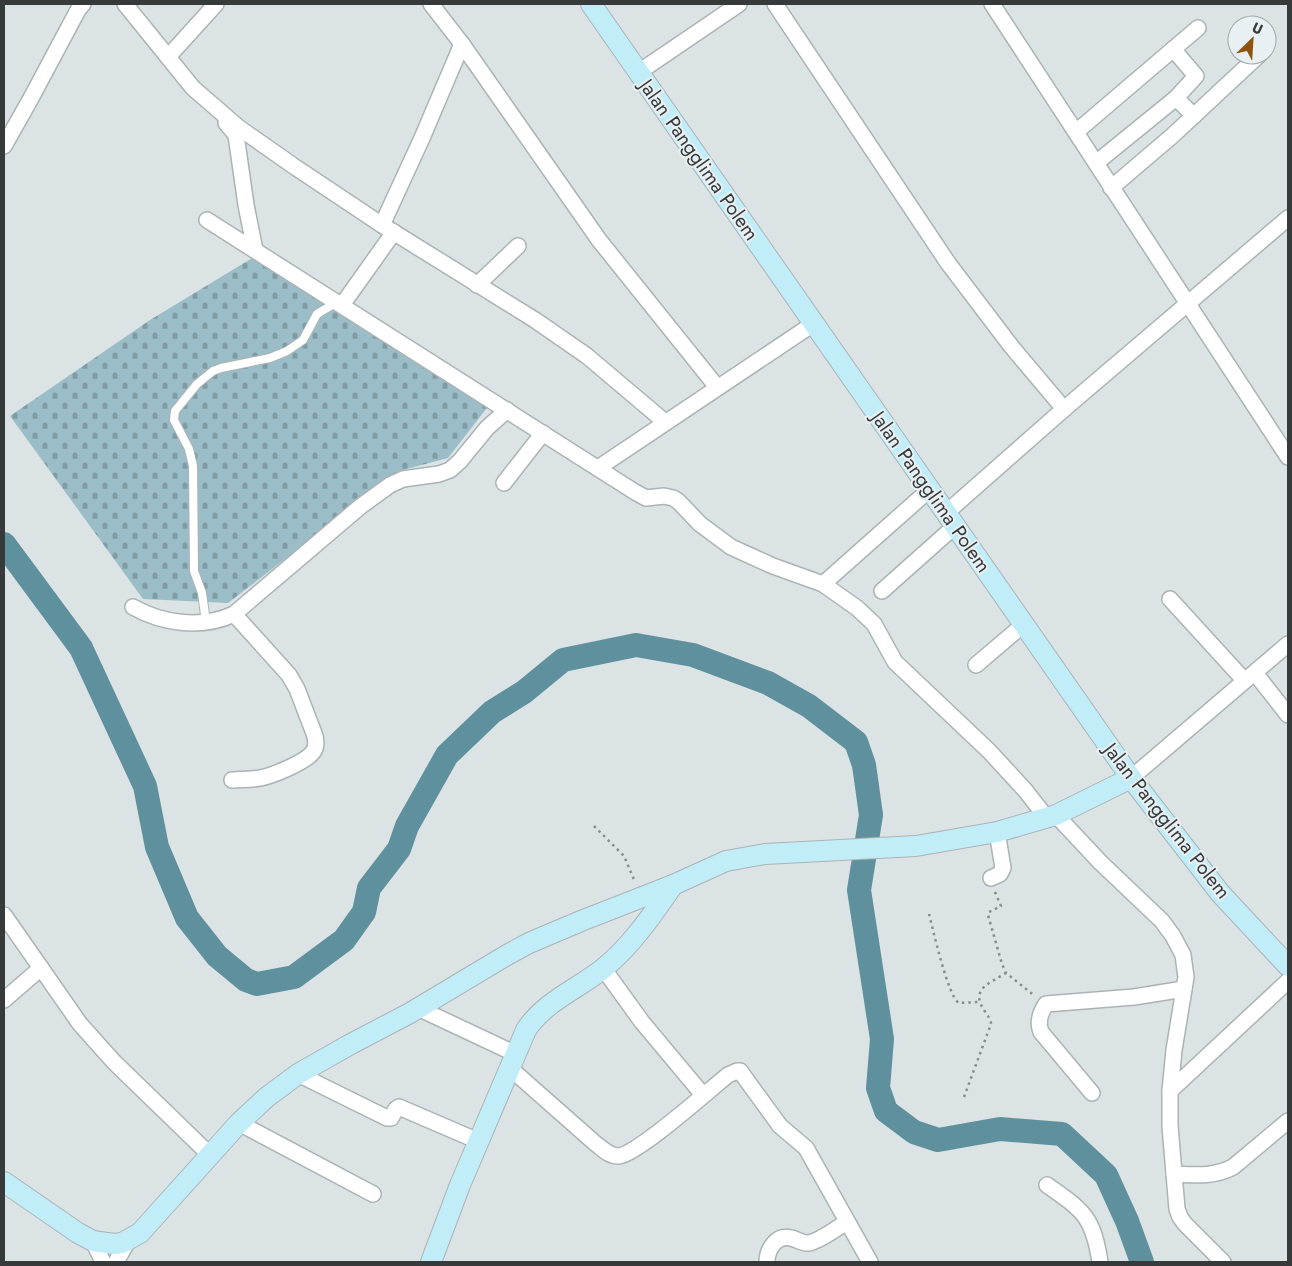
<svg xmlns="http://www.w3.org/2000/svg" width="1292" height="1266" font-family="Jost,sans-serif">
<defs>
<pattern id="cemetery-stones" width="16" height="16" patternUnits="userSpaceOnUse" patternTransform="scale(1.25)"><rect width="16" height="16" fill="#9bbdc7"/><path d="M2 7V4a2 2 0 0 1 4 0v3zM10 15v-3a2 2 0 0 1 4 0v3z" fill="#7f9ba3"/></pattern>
</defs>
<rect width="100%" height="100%" fill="#dce3e5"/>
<path fill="url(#cemetery-stones)" d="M254,257L490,404L448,458L399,471L228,603L143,599L10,416L150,320Z"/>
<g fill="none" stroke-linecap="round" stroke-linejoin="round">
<path stroke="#5f909e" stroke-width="24" d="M4,544L81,648L145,786L157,847L187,918L217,956L246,980L257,984L294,977L344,940L364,912L369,888L399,849L407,826L447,755L492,712L524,692L563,660L636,645L693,655L768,683L809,706L856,742L864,765L871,815L859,890L882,1039L878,1088L886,1111L914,1132L938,1140L1000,1129L1062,1134L1106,1175L1127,1221L1142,1262"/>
<defs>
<path id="lane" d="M206,622L202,593L194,571L193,466L189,449L174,420L175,411L197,384L213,371L221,368L270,358L287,351L303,340L317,314L337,302"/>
<g id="street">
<path d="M125,4L193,88L238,127L295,167L382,225L535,320L587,356L665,422"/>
<path d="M431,4L462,44L599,240L717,387"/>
<path d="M775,4L948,263L1011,346L1064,409"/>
<path d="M992,4L1288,457"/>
<path d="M1173,49L1196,76L1176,98"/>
<path d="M168,57L216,4"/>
<path d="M639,72L739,4"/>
<path d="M226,123L236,135L246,205L255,250"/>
<path d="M1076,132L1198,28"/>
<path d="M4,146L30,100L78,10L83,4"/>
<path d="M1096,163L1176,98L1194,116"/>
<path d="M1111,188L1172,136L1259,55"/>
<path d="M207,220L635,492L646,498L664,496L673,498L678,501L700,524L731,547L773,566L823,584L857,608L874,624L895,662L989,751L1025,790L1046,817"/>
<path d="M382,225L422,138L462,44"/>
<path d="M477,285L518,246"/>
<path d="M342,305L394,232"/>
<path d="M598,468L813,324"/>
<path d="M504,483L543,433"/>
<path d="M946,513L1064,409L1288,218"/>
<path d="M823,584L929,490"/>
<path d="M882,591L955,526"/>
<path d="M1170,599L1244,680"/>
<path d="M133,607C163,624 202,629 234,614L361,506L390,485L403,479L439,474L450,470L460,461L487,428L507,410"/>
<path d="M976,665L1023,625"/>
<path d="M1255,673L1288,715"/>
<path d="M1131,778L1288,644"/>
<path d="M232,780C241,779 251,780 260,778C272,776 306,762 313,752C317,747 316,742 315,736L297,689L289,675L234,614"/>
<path d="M1056,815L1100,862L1162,921L1173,936L1183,955L1186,977L1174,1050L1170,1091V1126L1177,1209L1180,1217L1185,1224L1223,1262"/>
<path d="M991,878L1000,874L1003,868L997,832"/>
<path d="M4,915L80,1024L114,1062L210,1155"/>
<path d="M603,968L642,1022L703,1095"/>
<path d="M4,1000L41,968"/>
<path d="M418,1008L516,1054"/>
<path d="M511,1069L596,1144C603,1149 610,1157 619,1156C639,1153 708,1091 728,1075L737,1071H740L780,1126L806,1148L870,1262"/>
<path d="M298,1074L387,1118H391L396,1109L399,1107L478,1141"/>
<path d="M1170,1091L1288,981"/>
<path d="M1092,1093L1041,1032C1037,1022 1040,1013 1046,1004L1134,997L1184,989"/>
<path d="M239,1123L373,1194"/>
<path d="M1174,1174C1195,1175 1214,1177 1233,1167L1288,1121"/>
<path d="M1047,1185C1084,1211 1093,1217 1100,1262"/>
<path d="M93,1241L103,1262"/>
<path d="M116,1262L129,1239"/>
<path d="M767,1262C767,1250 776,1234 791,1238C797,1239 802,1244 809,1243C820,1241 837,1228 847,1222"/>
</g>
<g id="secondary">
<path d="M591,4L1131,778L1220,893L1288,966"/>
<path d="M4,1182L78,1233L93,1241L114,1244L122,1243L140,1233L239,1123L267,1097L298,1074L349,1045L410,1013L507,955L529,943L581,921L673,885L726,861L765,854L916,846L997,832L1056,815L1131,778"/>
<path d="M431,1262L460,1185L526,1030C545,1001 578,989 604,968C632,945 653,914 673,885"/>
</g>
</defs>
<use href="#lane" stroke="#abb3b5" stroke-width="10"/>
<use href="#street" stroke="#abb3b5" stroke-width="18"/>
<use href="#secondary" stroke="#abb3b5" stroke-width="22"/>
<g stroke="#888d8e" stroke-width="2.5" stroke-dasharray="2.5 4" stroke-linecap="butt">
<path d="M594,826L624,856L635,882"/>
<path d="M995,892L1001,906L989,912L988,915L1002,964L1006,973L1035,996"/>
<path d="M929,914C933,929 948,997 959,1003L979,1002"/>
<path d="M964,1097L991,1024C991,1019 987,1015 984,1010C970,989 990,983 1006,973"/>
</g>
<use href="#lane" stroke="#fff" stroke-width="8"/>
<use href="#street" stroke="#fff" stroke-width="15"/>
<use href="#secondary" stroke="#c0edf8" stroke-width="20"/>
</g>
<g text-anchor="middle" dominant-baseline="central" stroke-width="4" stroke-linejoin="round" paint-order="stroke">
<g font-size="20" fill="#373a3b" stroke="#e9f0f3">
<text transform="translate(699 160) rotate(55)">Jalan Pangglima Polem</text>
<text transform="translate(931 492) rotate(55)">Jalan Pangglima Polem</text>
<text transform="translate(1167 821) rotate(52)">Jalan Pangglima Polem</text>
</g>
</g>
<rect width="1292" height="1266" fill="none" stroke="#373a3b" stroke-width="10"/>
<g transform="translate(1252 40) rotate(25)"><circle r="24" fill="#e9f0f3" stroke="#a2a7a9"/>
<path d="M0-4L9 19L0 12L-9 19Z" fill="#8e540e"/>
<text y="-8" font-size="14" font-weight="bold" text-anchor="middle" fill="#373a3b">U</text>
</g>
</svg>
